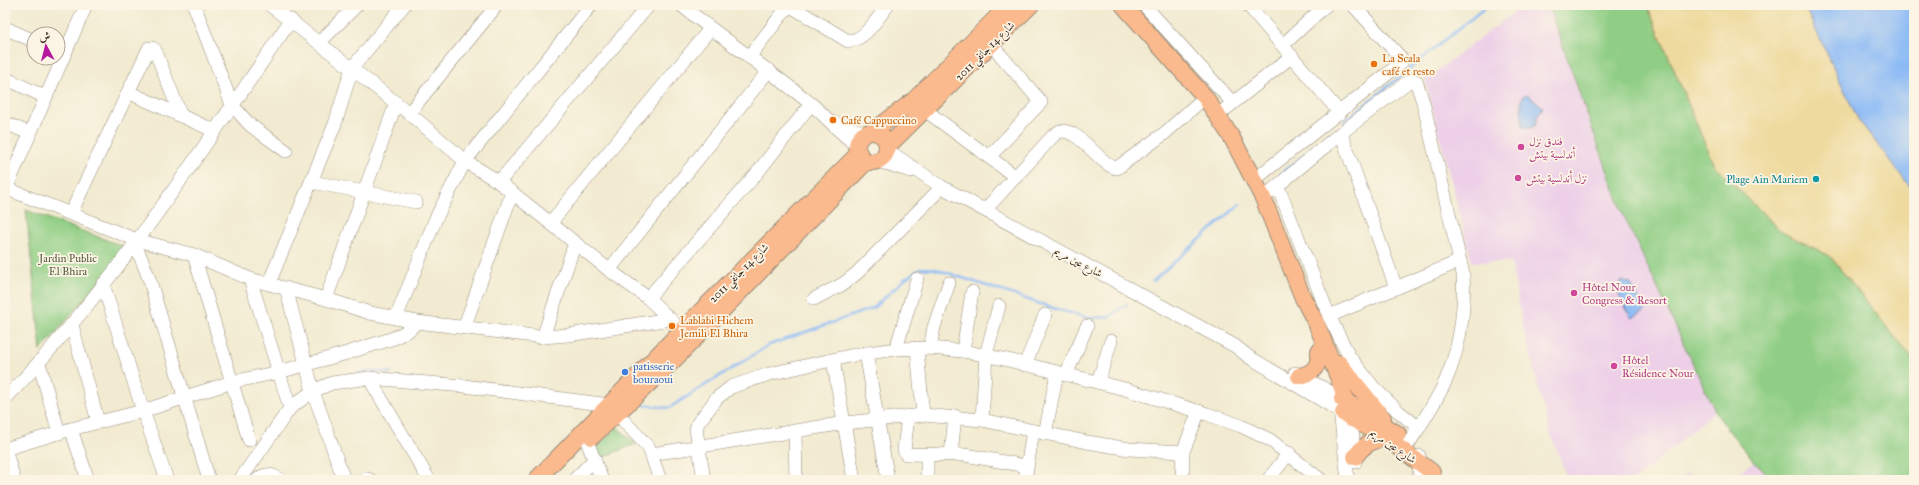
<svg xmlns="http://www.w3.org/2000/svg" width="1919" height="485" font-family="'IM FELL Great Primer',Amiri,serif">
<rect width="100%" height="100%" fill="#fcf5e5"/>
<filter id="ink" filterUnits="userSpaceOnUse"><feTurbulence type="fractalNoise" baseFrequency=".025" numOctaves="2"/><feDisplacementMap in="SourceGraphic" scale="8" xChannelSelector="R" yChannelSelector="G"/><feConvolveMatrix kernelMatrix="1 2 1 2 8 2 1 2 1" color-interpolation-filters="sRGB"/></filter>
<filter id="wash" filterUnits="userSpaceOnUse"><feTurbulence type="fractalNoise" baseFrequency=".012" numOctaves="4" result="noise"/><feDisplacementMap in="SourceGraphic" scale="16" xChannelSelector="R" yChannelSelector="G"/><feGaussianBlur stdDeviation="0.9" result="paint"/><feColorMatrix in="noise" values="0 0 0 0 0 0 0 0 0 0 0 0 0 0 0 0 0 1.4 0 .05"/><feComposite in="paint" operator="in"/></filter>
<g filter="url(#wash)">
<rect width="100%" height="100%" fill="#f2ebd1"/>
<g fill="#edd0e8">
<path d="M1524,5H1548L1623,214L1715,411L1635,480H1568L1549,429L1522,322L1511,262H1472L1425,80Z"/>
<path d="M1755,461L1773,480H1727Z"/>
<path d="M1688,473L1697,480H1679Z"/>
</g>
<g fill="#8fce84" stroke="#657c51">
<path d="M1548,5H1647L1714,165L1782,232L1830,256L1914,361V480H1773C1752,459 1731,436 1715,411L1623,214Z"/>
<path d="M26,210L128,248L41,350Z"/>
<path d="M617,427L636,444L600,458L597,447Z"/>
</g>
<path fill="#eeda9e" stroke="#94825e" d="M1647,5H1804L1858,119L1914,192V361L1830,256L1782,232L1714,165Z"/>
<g fill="#8abaf6" stroke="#62728a">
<path d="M1804,5H1914V192L1858,119Z"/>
<path d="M1527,94L1543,107L1538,115L1536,125L1530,128L1525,127L1522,123C1522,118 1520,100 1522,97Z"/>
<path d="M1623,281L1627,283L1630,282L1645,311L1631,318L1616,289L1619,288L1620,282Z"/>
</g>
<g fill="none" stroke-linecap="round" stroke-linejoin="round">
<g stroke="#8abaf6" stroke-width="2.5">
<path d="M1344,122L1488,5"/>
<path d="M1274,180L1311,150"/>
<path d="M1153,281L1240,204"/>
<path d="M358,373L369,371L391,373"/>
<path d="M644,405L669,408L769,345L873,308L906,278L921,268L936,269L1053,308L1089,318L1109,317L1127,304"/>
</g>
</g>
</g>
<g filter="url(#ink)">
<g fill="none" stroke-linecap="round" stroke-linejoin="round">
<defs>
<g id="minor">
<path d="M194,5L232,105L250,125L286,151"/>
<path d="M270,5L409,113L465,161L499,182L609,270L648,298L675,324"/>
<path d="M681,5C723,39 768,69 810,103C827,117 840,134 858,146"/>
<path d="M789,5L848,41C865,41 878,17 888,5"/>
<path d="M1144,5L1233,103"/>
<path d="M1248,5L1340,113"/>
<path d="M5,28L34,41"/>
<path d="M320,42L357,5"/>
<path d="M1283,45L1326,5"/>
<path d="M749,57L789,5"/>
<path d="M5,78L45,97"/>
<path d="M128,92L215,131"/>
<path d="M925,110L1016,177"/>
<path d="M409,113L497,5"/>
<path d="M1218,115L1292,56"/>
<path d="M832,122L867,134"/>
<path d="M5,123L29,133"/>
<path d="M1341,133L1396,288"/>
<path d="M887,150L942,187L1235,346L1249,357L1340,411L1348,480"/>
<path d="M989,157L1041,102L991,44"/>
<path d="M878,161L911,171"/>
<path d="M1254,180L1401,63V58L1353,5"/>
<path d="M312,182L416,202"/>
<path d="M499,182L649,5"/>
<path d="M1278,187L1329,316L1349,356L1374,388L1398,411L1419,428"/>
<path d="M5,188L137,240L194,255L250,279L326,299L370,313L417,322L543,337L568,335L670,319"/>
<path d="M6,189L86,5"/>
<path d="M1263,198L1341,133L1409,81L1411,79L1416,81L1423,102L1463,274C1465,309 1460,347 1446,380C1435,405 1418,428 1404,451"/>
<path d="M985,210L1053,136L1060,131C1081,129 1101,167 1117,168L1165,133L1205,97"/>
<path d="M71,213L149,48H152L155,50L181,116"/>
<path d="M551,222L710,29"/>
<path d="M134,244L141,258L150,281L209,480"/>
<path d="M194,255L249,440"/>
<path d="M609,270L769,70"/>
<path d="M250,279L290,408"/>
<path d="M269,283L335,124L352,68L404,5"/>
<path d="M103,284L143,411L167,480"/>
<path d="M286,288L313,391L344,480"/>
<path d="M648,298L757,173L811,104"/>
<path d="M326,299L396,103"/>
<path d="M814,299L843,284L857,273L942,187"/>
<path d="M1329,316L1460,261"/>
<path d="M396,318L436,218L465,161L591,5"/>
<path d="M72,325L98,422"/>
<path d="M464,328L512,193"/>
<path d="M543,337L575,243"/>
<path d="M917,348L923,415"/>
<path d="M930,348L934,327L949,283"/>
<path d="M896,349L917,279"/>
<path d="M963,351L972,292"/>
<path d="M866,353L888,480"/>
<path d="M833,360L854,480"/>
<path d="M39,363L59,433"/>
<path d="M1025,365L1045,315"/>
<path d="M1295,373L1336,395"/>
<path d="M1066,375L1087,326"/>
<path d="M369,378L429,480"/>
<path d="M1098,382L1111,341"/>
<path d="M5,399C115,285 201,150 291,20"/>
<path d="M908,416L904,450L906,454L965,455L1026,466"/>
<path d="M1351,419L1355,462"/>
<path d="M982,420L986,355L999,306"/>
<path d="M71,429L88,480"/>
<path d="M795,432L796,480"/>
<path d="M1045,434L1057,373"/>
<path d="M587,441L602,480"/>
<path d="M5,448L14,480"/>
<path d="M5,449L71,429L143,411L232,382L279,372L347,353L394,338L409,330L417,322"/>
<path d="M652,454L845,423L923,415L982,420L1087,442L1129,449L1183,452"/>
<path d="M951,454L955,416"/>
<path d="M1419,456L1420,480"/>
<path d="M240,480L290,408L313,391L332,383L369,378L464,386L609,405L649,448L660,480"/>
<path d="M257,480C266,472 271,474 281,480"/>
<path d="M364,480L367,479L370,480"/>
<path d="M574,480L595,459"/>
<path d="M704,480L696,429L698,423L717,398L731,387L769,374L854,355L896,349L930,348L963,351L1008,360L1125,389L1207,414L1241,426L1270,440L1321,480"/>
<path d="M927,480V455"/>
<path d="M1025,480L1033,431"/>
<path d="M1182,480L1183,452L1199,411"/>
<path d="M1268,480L1289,453"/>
</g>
<g id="major">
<path d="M1123,5L1205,97L1232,138L1263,198L1303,298L1317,325L1340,382L1351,419"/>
<path d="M872,132L913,101L1009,5"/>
<circle cx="872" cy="147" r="15"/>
<path d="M887,147L1031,5"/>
<path d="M1339,363L1383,418"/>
<path d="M1299,376C1313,374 1320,366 1319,351"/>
<path d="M1342,399L1398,434"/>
<path d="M1343,413L1386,438L1432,472"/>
<path d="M592,437L672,362L867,161"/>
<path d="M1355,457C1363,445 1372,440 1386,438"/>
<path d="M536,480L682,330L859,153"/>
</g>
</defs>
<use href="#minor" stroke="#968a78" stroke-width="14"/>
<use href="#major" stroke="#968a78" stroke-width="18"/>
<use href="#minor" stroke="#fff" stroke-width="13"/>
<use href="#major" stroke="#fbba8d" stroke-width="16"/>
</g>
</g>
<g fill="#e8710a" stroke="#fcf5e5" stroke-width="1.5">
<circle cx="1374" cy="64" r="4"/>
<circle cx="833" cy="120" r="4"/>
<circle cx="672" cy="326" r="4"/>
</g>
<g fill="#d1479c" stroke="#fcf5e5" stroke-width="1.5">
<circle cx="1521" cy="147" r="4"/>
<circle cx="1518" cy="178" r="4"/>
<circle cx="1574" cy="293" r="4"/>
<circle cx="1614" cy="366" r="4"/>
</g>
<circle fill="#0f9aa8" stroke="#fcf5e5" stroke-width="1.5" cx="1816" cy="179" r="4"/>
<circle fill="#3f7fe0" stroke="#fcf5e5" stroke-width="1.5" cx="625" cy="372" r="4"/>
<g text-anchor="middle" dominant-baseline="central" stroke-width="3.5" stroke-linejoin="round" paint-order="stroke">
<g font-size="11" fill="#3b2a1e" stroke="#fcf5e5">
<text transform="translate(985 51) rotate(-45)">شارع 14 جانفي 2011</text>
<text transform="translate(1078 262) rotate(28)">شارع عين مريم</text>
<text transform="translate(739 273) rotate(-45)">شارع 14 جانفي 2011</text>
<text transform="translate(1393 446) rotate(34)">شارع عين مريم</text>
</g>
<g font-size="11" fill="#c56008" stroke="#fcf5e5" text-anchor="start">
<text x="1382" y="58">La Scala<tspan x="1382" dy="13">café et resto</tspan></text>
<text x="841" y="120">Café Cappuccino</text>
<text x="680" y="320">Lablabi Hichem<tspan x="680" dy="13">Jemili El Bhira</tspan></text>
</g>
<g font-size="11" fill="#b23c85" stroke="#fcf5e5" text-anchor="start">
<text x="1529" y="141">فندق نزل<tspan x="1529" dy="13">أندلسية بيتش</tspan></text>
<text x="1526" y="178">نزل أندلسية بيتش</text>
<text x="1582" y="287">Hôtel Nour<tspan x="1582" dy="13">Congress &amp; Resort</tspan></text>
<text x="1622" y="360">Hôtel<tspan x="1622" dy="13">Résidence Nour</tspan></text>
</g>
<g font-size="11" fill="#0d838f" stroke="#fcf5e5" text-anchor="end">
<text x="1808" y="179">Plage Ain Mariem</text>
</g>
<g font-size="11" fill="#545b3d" stroke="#fcf5e5">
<text x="68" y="258">Jardin Public<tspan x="68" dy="13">El Bhira</tspan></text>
</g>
<g font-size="11" fill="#366cbe" stroke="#fcf5e5" text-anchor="start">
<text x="633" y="366">patisserie<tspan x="633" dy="13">bouraoui</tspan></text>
</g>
</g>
<rect width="1919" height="485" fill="none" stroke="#fcf5e5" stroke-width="20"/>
<g transform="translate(46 46) rotate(353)"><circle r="19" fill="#fcf5e5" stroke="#afa495"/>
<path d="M0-3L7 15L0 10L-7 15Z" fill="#b5179e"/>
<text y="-6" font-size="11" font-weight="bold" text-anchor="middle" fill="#3b2a1e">ش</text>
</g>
</svg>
